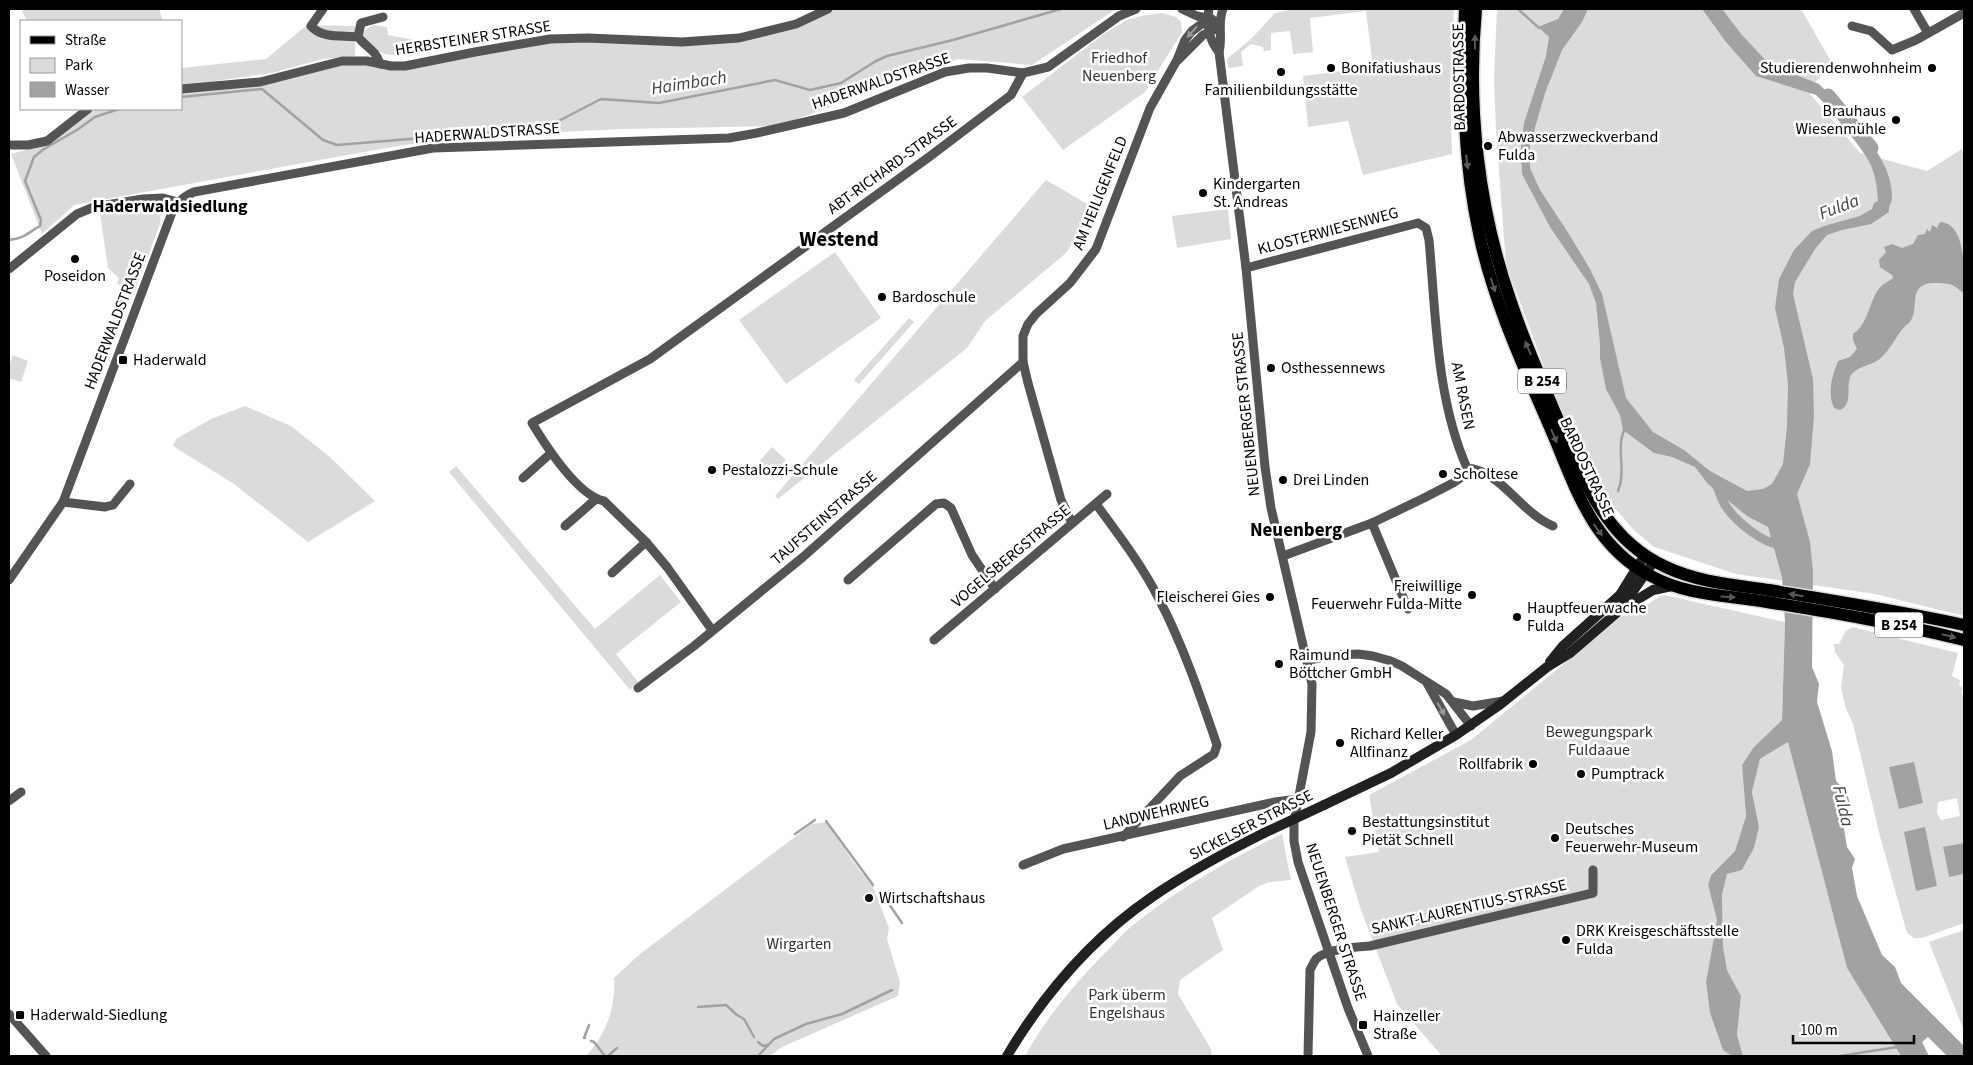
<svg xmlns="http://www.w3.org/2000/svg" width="1973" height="1065" font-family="'Source Sans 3',sans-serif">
<rect width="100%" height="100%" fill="#fff"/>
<g fill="#dbdbdb" fill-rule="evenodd">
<path d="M21,9H159L163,21H27Z"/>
<path d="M826,9H1116L1032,65L958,59L792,121L774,126L622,129L454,137L375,150L74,205L42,234L11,154L48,144L95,109H181V90L235,84L349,61L405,62L538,43L698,40L751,33L807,17Z"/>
<path d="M1454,9L1450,87L1452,154L1363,175L1348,121L1308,127L1303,76L1373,67L1366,11L1310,18L1313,52L1293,54L1290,31L1271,33V50L1264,51L1263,47L1251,44L1241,52L1243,66L1228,68L1227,59L1253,37L1275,13L1288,10Z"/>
<path d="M1497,9H1801L1833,65L1807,90L1860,153L1927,171L1962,149L1964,153V616L1875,594L1736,574L1654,547L1634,530L1606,498L1604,499L1568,432L1506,264L1496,131L1494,79Z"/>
<path d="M1162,13L1176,17L1181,22L1182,32L1145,92L1063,150L1022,97L1105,33L1127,20L1141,16Z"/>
<path d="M307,25L355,26V56L323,59L272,73L181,86V68L266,59Z"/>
<path d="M373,25L387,27L388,35L415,40L413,54L411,56C389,56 379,55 362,40L365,30Z"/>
<path d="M1046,180L1096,209L1066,253L985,321L967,348L778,499L775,496Z"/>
<path d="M156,205L161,208L160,224L135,291L117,284L119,278L108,268L100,213Z"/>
<path d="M1228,209L1231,239L1177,248L1172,216Z"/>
<path d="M835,252L881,318L786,384L739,320Z"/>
<path d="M909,318L914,322L859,384L854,380Z"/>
<path d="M13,355L28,361L21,382L9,378V366Z"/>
<path d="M245,406L291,426L331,458L375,501L308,542L234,484L173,446L176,439L211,419Z"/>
<path d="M772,447L786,460L770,476L757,464Z"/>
<path d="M456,466L595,629L660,575L681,602L616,654L638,682L630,690L449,472Z"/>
<path d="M1664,595L1785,622L1782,720L1753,748L1742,765L1746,816L1735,851L1711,874L1708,885L1717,920L1706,982L1710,1013L1723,1050L1732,1056H1442L1397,1004L1361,910L1345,857L1379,852L1369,795L1471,740L1623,615C1629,611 1635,610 1642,607C1650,604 1655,598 1664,595Z"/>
<path d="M1852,627L1958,653L1952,676L1960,680L1959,685L1963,688L1961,693L1964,696V843L1943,848L1949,877L1964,874V923L1922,938H1914L1907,933L1880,836L1853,724L1845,706L1841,687L1844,665L1835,652L1834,644H1839L1845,632ZM1957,798L1960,816L1941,820L1937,813L1938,802Z"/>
<path d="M1788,742L1847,968L1901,1056H1743L1737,1035L1741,996L1727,970L1723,946L1722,895L1727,874L1742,870L1754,848L1759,827L1752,792L1760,759Z"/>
<path d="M826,822L854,863L873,887L889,928L887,939L900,982L898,996L782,1047L770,1056H586C606,1035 616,1007 614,978L616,976L640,954L812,824Z"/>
<path d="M1282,834L1291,880L1269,882L1259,886L1212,918L1223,950L1180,980L1178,994L1211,1049L1212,1056H1025C1047,1016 1077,981 1109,949C1117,941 1124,932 1133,925C1178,889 1230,859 1282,834Z"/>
<path d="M1964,930V1031L1929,942Z"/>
</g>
<g fill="#a2a2a2">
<path d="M1564,9H1588L1582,22L1562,50L1545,93L1530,145V168L1540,190L1569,234L1590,269L1602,294L1626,398L1653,432L1684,450L1710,471L1747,491L1763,489L1772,484L1783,464L1787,426L1788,384L1784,348L1775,308L1779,279L1794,250L1812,231L1824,226L1860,216L1872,209L1874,203L1878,201C1876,169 1871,162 1852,137L1860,131C1877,149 1892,172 1892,197C1892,203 1888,206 1889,212L1871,224L1842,230L1827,235L1815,249L1795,282L1793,294L1813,379L1814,416L1810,464L1797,494L1810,542L1813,571L1812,667L1819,684L1817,702L1832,751L1836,781L1846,791L1850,803L1843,823L1847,847L1855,859L1852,868L1857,896L1882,955L1895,967L1901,983L1964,1046V1056H1947L1928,1037L1922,1042L1929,1056H1901L1847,968L1788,742L1760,759L1752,792L1759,827L1754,848L1742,870L1727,874L1722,895L1723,946L1727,970L1741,996L1737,1035L1743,1056H1732L1723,1050L1710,1013L1706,982L1717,920L1708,885L1711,875L1735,851L1746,816L1742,765L1753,748L1782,720L1785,622L1782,577L1768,527L1747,516L1708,484L1695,467L1672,457L1654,453L1623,430L1620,415L1606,389L1600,358V344L1596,303L1589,284L1550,227L1522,174L1521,149L1524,123L1546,56L1549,37L1538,27L1558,19Z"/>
<path d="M1702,9H1722L1742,35L1770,65L1819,84L1844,110L1837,116L1816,95L1756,76L1726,42Z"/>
<path d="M1940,222C1967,223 1964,274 1964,293C1960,291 1958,288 1954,286C1949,283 1941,283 1935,283C1902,283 1925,315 1905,326C1895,337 1888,355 1875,362C1867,366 1857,367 1851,375C1845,386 1854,404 1840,410L1834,408C1827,392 1832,377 1838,361L1850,357L1857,349L1853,340V334C1867,326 1869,303 1878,290C1882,284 1888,282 1893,278L1892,275L1880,267L1879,260L1886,252L1884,247L1892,244L1902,248L1913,244L1918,235L1925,234L1927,229L1930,232L1932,225L1937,228Z"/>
<path d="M1914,762L1923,803L1899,809L1889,767Z"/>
<path d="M1925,827L1937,886L1916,891L1904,832Z"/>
<path d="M1964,843V874L1949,877L1943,847Z"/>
</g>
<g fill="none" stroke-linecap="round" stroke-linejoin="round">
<g stroke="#a2a2a2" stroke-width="2.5">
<path d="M1518,9L1539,28"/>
<path d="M181,97L262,89L323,140L337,145L545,128L601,99L659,103L775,80L810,90L841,83L876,61L887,56L953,40L1061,9"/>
<path d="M9,240C26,238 27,233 40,226L41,220L25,181L34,157L44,149L77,130L95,117L119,109"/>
<path d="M1618,491C1627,471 1615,446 1625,429"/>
<path d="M826,821L873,885"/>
<path d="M795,834L815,820"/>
<path d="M889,904L902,923"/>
<path d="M698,1007L726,1005L737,1015L744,1019L754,1037"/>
<path d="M585,1038H584L589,1025"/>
<path d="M591,1041L594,1042L605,1056"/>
<path d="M758,1042L763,1046L767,1045"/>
<path d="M608,1056L617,1048"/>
<path d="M758,1056L774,1039L806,1024L842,1014L892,990"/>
<path d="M1840,1056L1897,1047"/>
</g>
<path stroke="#a2a2a2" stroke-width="9" d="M1716,483C1719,490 1721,499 1725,505C1735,521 1764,545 1783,545"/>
<path stroke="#a2a2a2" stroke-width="15" d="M1828,96L1871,148"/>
<defs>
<g id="primary">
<path d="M1465,9C1462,86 1463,162 1480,238C1495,306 1525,369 1552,432C1576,489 1593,546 1651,576C1686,595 1722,595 1761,601C1829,612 1897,623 1964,640"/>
<path d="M1476,9C1467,106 1478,207 1510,299C1523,339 1540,377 1556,415C1582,475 1602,538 1666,567C1697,582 1735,585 1769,590C1834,601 1900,611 1964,625"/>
</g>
</defs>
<use href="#primary" stroke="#dbdbdb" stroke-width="15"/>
<g stroke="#545454" stroke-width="9">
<path d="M323,9L311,26C322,39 343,35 358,37C368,49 375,49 380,64"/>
<path d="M1182,9L1197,16L1212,19"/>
<path d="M1209,9C1206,23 1209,41 1219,52"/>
<path d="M1223,9C1217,23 1223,38 1219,52L1246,268L1265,467L1271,508L1312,684L1311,732L1294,822V841L1298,862L1348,1008L1368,1056"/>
<path d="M1914,9L1928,33"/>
<path d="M1852,26L1871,31L1892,50L1916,40L1964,13"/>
<path d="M358,37L361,23L383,17"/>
<path d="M1178,60L1203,35L1220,27"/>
<path d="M181,89L260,82L342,61H367L391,66H405L475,52L550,39L588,38L682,42L739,38L796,24L828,9"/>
<path d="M9,145H28L47,141L88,109"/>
<path d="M1246,268L1418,223L1426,228L1429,240C1436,315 1436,398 1467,468L1463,476L1453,483L1424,498L1372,523L1283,556"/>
<path d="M9,269L77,214L94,207L143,199L163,198L178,202"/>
<path d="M1467,468C1500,470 1522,514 1553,526"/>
<path d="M523,478L551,453"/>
<path d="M63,502L105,507L113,505L130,484"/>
<path d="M1096,504C1118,534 1142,565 1159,599C1183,645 1200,695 1217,745L1214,754L1180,776L1123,837"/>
<path d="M1072,523L1061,500L1028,383L1023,362V336L1028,324L1036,314L1070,283L1096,249L1150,108L1177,60L1185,40L1192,31L1203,23L1220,21"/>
<path d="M1372,523L1408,609"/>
<path d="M565,526L596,499"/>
<path d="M612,573L646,542"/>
<path d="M9,580L63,502L171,215C176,204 182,197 194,192L433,148L729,138L757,133L844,113L945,72L969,68H987L1023,73L1048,67L1119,16L1136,9"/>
<path d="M848,580L936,504L944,503L951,508L972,555L995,589"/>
<path d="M712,630L667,567L646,542L604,501C577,495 546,446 532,423L650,359L929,157L1011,95L1023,73"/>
<path d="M934,640L1107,494"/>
<path d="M1308,660L1339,655L1358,654L1373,656L1391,661L1402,666L1446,694L1471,726"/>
<path d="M1427,683L1456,735"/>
<path d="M638,688L694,646L803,557L1023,362"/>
<path d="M1454,702L1473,706L1503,701"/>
<path d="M9,801L21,792"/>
<path d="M1023,865L1063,849L1275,802L1298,799"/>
<path d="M9,1014L46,1056"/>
<path d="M1308,1056L1310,970C1312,966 1314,962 1316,959C1326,949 1356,947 1370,946L1593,893V870"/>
</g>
<g stroke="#212121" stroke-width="10">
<path d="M1625,607L1653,590L1672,586"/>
<path d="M1550,662L1563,646L1620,595L1645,555"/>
<path d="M1324,805L1391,773L1456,735L1498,706L1547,667L1570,653L1620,610L1654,561"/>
<path d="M1007,1056C1044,994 1092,938 1152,897C1188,872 1226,852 1264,833"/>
</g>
<use href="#primary" stroke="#000" stroke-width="12"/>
<path stroke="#212121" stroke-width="10" d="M1264,833L1324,805"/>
</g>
<defs><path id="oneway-solid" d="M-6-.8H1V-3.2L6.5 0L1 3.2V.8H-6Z" transform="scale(1.25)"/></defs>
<g fill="#989898">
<use href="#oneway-solid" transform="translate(1192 32) rotate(132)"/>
<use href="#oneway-solid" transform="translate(1441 709) rotate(60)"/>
</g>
<g fill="#595959">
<use href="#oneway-solid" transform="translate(1475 42) rotate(-89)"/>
<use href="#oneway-solid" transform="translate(1467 162) rotate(83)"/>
<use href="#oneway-solid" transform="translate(1493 285) rotate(72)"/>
<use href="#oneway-solid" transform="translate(1528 348) rotate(-113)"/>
<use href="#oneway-solid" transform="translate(1554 436) rotate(67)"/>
<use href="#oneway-solid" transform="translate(1598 530) rotate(54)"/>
<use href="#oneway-solid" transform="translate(1796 595) rotate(-170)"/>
<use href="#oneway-solid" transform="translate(1728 597) rotate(4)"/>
<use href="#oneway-solid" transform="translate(1949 636) rotate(14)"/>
</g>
<g fill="#000" stroke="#fff" stroke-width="2">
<circle cx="1331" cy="68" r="5"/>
<circle cx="1932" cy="68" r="5"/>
<circle cx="1281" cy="72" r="5"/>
<circle cx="1896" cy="120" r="5"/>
<circle cx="1488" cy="146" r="5"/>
<circle cx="1203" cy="193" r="5"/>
<circle cx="75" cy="259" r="5"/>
<circle cx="882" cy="297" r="5"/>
<rect x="118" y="355" width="10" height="10" rx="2.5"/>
<circle cx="1271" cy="368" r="5"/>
<circle cx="712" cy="470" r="5"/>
<circle cx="1443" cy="474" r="5"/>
<circle cx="1283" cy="480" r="5"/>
<circle cx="1472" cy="595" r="5"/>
<circle cx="1270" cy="597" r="5"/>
<circle cx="1517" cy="617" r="5"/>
<circle cx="1279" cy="664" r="5"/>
<circle cx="1340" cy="743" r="5"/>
<circle cx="1533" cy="764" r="5"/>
<circle cx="1581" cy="774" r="5"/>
<circle cx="1352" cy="831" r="5"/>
<circle cx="1555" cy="838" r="5"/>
<circle cx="869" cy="898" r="5"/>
<circle cx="1566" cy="940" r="5"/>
<rect x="15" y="1010" width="10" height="10" rx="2.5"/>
<rect x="1358" y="1020" width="10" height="10" rx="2.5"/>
</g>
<g text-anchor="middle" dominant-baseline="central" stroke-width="5" stroke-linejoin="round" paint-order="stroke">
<g fill="#fff" stroke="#4c4c4c" stroke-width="1">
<rect x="1518" y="368.5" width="48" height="25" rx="4"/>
<rect x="1875" y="612.5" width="48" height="25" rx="4"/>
</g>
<g font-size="15" font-weight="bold" fill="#000">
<text x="1542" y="381">B 254</text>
<text x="1899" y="625">B 254</text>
</g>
<g font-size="16" fill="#000" stroke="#fff">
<text transform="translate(473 38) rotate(-9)">HERBSTEINER STRASSE</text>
<text transform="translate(1459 77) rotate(-91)">BARDOSTRASSE</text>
<text transform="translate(881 81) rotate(-19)">HADERWALDSTRASSE</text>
<text transform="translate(487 133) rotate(-4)">HADERWALDSTRASSE</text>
<text transform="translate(892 165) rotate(-36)">ABT-RICHARD-STRASSE</text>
<text transform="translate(1100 193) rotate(-68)">AM HEILIGENFELD</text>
<text transform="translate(1328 231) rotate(-15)">KLOSTERWIESENWEG</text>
<text transform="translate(115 321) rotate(-69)">HADERWALDSTRASSE</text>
<text transform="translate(1463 396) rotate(79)">AM RASEN</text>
<text transform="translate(1246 414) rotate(-96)">NEUENBERGER STRASSE</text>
<text transform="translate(1587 467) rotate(65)">BARDOSTRASSE</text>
<text transform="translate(824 518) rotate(-41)">TAUFSTEINSTRASSE</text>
<text transform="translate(1011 556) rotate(-40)">VOGELSBERGSTRASSE</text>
<text transform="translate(1156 813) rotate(-13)">LANDWEHRWEG</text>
<text transform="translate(1251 825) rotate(-27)">SICKELSER STRASSE</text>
<text transform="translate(1469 907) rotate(-13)">SANKT-LAURENTIUS-STRASSE</text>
<text transform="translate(1336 922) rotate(72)">NEUENBERGER STRASSE</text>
</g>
<g font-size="16" fill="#323232" stroke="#fff">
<text x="1119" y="58">Friedhof<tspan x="1119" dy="18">Neuenberg</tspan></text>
<text x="1599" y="732">Bewegungspark<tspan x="1599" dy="18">Fuldaaue</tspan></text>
<text x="799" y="944">Wirgarten</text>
<text x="1127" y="995">Park überm<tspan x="1127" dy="18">Engelshaus</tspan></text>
</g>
<g font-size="16" fill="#000" stroke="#fff" text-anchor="start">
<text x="1341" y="68">Bonifatiushaus</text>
<text x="1922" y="68" text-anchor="end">Studierendenwohnheim</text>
<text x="1281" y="90" text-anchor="middle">Familienbildungsstätte</text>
<text x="1886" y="111" text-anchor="end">Brauhaus<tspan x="1886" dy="18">Wiesenmühle</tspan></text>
<text x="1498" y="137">Abwasserzweckverband<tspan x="1498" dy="18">Fulda</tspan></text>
<text x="1213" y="184">Kindergarten<tspan x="1213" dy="18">St. Andreas</tspan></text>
<text x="75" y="276" text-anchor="middle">Poseidon</text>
<text x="892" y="297">Bardoschule</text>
<text x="133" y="360">Haderwald</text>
<text x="1281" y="368">Osthessennews</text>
<text x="722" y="470">Pestalozzi-Schule</text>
<text x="1453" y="474">Scholtese</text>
<text x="1293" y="480">Drei Linden</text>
<text x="1462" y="586" text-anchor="end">Freiwillige<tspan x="1462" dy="18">Feuerwehr Fulda-Mitte</tspan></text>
<text x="1260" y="597" text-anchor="end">Fleischerei Gies</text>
<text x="1527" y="608">Hauptfeuerwache<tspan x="1527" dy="18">Fulda</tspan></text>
<text x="1289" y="655">Raimund<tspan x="1289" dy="18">Böttcher GmbH</tspan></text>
<text x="1350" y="734">Richard Keller<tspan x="1350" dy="18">Allfinanz</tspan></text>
<text x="1523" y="764" text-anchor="end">Rollfabrik</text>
<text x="1591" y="774">Pumptrack</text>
<text x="1362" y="822">Bestattungsinstitut<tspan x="1362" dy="18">Pietät Schnell</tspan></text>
<text x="1565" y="829">Deutsches<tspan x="1565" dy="18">Feuerwehr-Museum</tspan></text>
<text x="879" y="898">Wirtschaftshaus</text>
<text x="1576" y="931">DRK Kreisgeschäftsstelle<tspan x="1576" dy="18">Fulda</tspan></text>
<text x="30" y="1015">Haderwald-Siedlung</text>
<text x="1373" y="1016">Hainzeller<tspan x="1373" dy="18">Straße</tspan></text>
</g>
<g font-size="18" font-style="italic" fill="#434343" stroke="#fff">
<text transform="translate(689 83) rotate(-9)">Haimbach</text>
<text transform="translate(1839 207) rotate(-21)">Fulda</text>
<text transform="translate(1843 806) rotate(77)">Fulda</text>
</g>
<g font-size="18" font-weight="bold" fill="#000" stroke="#fff">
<text x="170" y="206">Haderwaldsiedlung</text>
</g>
<g font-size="19" font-weight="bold" fill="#000" stroke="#fff">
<text x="1296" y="530">Neuenberg</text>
</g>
<g font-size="21" font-weight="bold" fill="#000" stroke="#fff">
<text x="839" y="239">Westend</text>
</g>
</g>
<rect width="1973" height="1065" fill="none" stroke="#000000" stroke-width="20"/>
<rect x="20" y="20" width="162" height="90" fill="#ffffff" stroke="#999999"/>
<rect x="30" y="36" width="25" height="8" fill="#000000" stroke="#999999"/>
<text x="65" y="45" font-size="15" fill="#000000">Straße</text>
<rect x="30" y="58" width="25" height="15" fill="#dbdbdb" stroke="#999999"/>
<text x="65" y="70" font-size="15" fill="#000000">Park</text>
<rect x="30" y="82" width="25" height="15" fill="#a2a2a2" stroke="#999999"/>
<text x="65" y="95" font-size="15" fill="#000000">Wasser</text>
<path d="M1793 1035v8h121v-8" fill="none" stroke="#000000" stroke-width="2.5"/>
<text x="1800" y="1035" font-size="15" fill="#000000" stroke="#ffffff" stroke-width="4" paint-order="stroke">100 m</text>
</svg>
